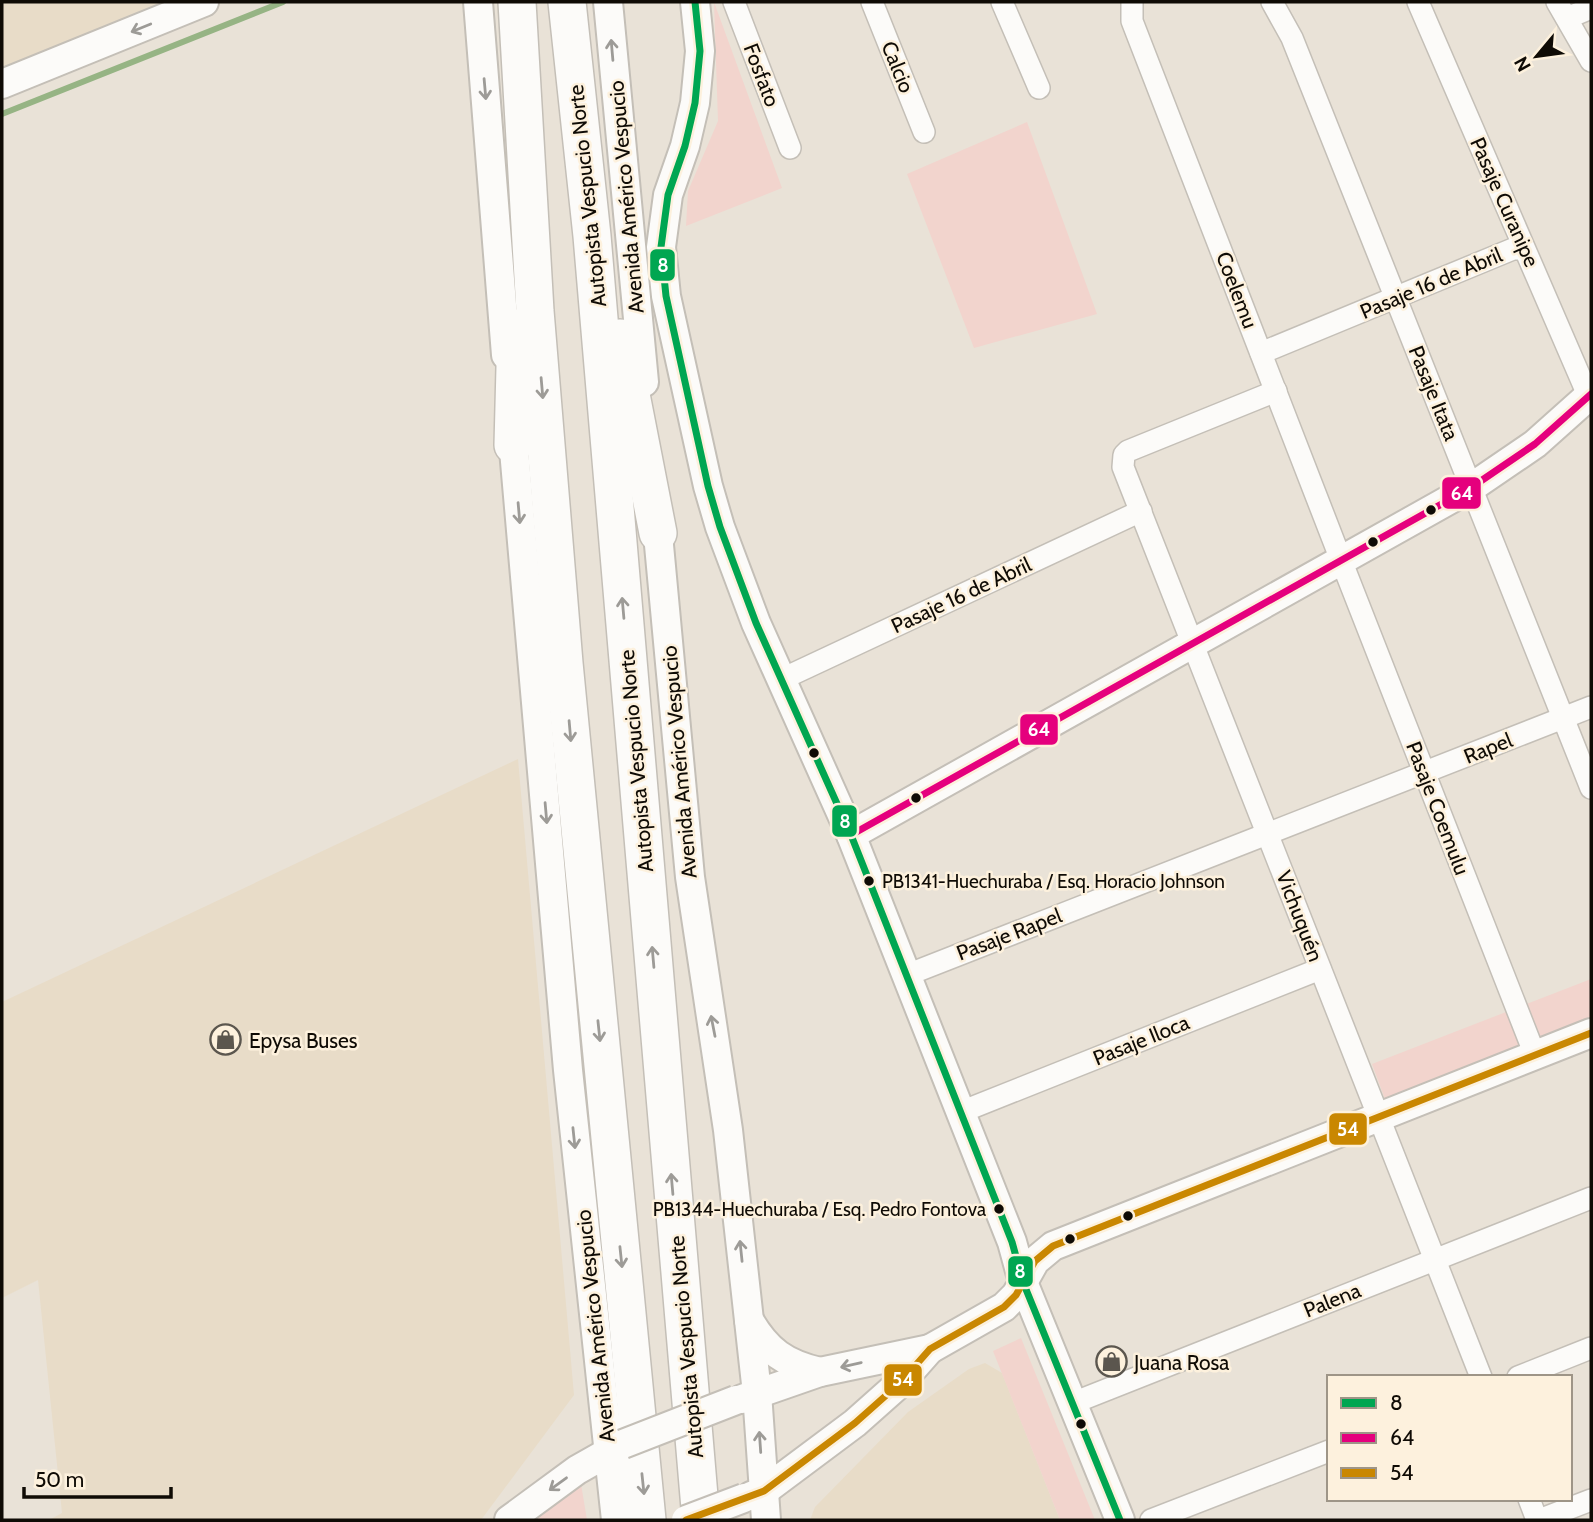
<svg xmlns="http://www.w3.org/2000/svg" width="1593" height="1522" font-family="Cabin,sans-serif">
<rect width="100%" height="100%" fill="#e9e2d7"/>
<g fill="#e8dcc8">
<path d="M2,2H192L2,86Z"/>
<path d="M518,759L574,1395L481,1520H49L62,1513L38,1280L2,1298V1002Z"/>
<path d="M985,1363L1002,1373L1060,1520H810L815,1507L908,1412L969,1369Z"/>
</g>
<g fill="#f2d4cd">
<path d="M714,2L782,188L686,226L688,191L718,121Z"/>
<path d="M1027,122L1097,314L974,348L907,174Z"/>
<path d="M1591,979V1022L1386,1102L1372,1064Z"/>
<path d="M1021,1338L1095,1520H1060L993,1351Z"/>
<path d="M581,1484L587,1520H531Z"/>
</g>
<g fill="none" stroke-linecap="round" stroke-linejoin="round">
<path stroke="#96b484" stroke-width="6" d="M2,114L283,2"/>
<defs>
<g id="street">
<path d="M734,2L790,148"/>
<path d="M872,2L924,132"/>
<path d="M1002,2L1039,88"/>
<path d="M1132,2V21L1341,560L1535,1055"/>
<path d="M1272,2L1292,38L1591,788"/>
<path d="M1418,2L1591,402"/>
<path d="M1557,2L1591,61"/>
<path d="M1567,18L1591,8"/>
<path d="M1261,353L1513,249H1524"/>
<path d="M1276,391L1128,451L1124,455L1123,467L1481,1377"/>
<path d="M780,680L1141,511"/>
<path d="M907,975L1591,707"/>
<path d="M961,1112L1320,969"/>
<path d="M1518,1377L1591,1348"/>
<path d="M1073,1403L1591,1198"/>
<path d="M1529,1499L1537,1520"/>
<path d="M1151,1520L1329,1451"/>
<path d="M1539,1520L1591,1500"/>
</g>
<g id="secondary">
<path d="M478,2L506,355"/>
<path d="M608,2L644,382"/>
<path d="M695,2L700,51L695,103L685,146L668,195L661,247L666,296L708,486L720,527L756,623L851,835L1012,1242L1023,1282L1120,1520"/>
<path d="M2,84L204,2"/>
<path d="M512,427L568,1070L616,1520"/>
<path d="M656,513L690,877L728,1130L757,1393L766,1520"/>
<path d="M851,835L1472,487L1535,444L1591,394"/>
<path d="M749,1320C767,1351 785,1364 820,1372"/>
<path d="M742,1399L820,1372L930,1349"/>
<path d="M751,1496L764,1491L855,1423L900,1383L930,1349L1004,1307L1016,1295L1035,1261L1053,1246L1591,1033"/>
<path d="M509,1520L577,1470L623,1444"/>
</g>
<g id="highway">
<path d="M517,2L535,311L564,663L647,1520"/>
<path d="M567,2L592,236L701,1520"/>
<path d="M620,338L658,533"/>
<path d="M513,445L516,328"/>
</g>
</defs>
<use href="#street" stroke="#c4bfb7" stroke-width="24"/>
<use href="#secondary" stroke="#c4bfb7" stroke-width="32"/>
<use href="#highway" stroke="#c4bfb7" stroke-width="40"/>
<use href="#street" stroke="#fcfbf9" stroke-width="21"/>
<use href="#secondary" stroke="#fcfbf9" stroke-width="28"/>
<use href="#highway" stroke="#fcfbf9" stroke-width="37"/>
<defs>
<g id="secondary-bridge">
<path d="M623,1444L736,1400"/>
<path d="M686,1520L744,1498"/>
</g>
</defs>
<use href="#secondary-bridge" stroke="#c4bfb7" stroke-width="32" stroke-linecap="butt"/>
<use href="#secondary-bridge" stroke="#fcfbf9" stroke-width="28"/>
<defs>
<path id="bus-1" d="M695,2L700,51L695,103L685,146L668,195L661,247L666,296L708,486L720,527L756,623L851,835L1012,1242L1023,1282L1120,1520"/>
<path id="bus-2" d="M851,835L1472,487L1535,444L1591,394"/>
<path id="bus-3" d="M686,1520L764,1491L855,1423L900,1383L930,1349L1004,1307L1016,1295L1035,1261L1053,1246L1591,1033"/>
</defs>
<use href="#bus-1" stroke="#fdf1dd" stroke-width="12"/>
<use href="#bus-2" stroke="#fdf1dd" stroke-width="12"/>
<use href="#bus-3" stroke="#fdf1dd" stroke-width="12"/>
<use href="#bus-1" stroke="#00a651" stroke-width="7"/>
<use href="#bus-2" stroke="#e5007d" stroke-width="7"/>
<use href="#bus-3" stroke="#c98701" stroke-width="7"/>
</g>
<defs><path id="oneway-shaft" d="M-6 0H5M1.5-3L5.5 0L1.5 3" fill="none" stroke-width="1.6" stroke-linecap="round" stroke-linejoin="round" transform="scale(1.75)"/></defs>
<g stroke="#9d9b97">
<use href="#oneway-shaft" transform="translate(141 28) rotate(158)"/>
<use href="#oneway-shaft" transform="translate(612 50) rotate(-95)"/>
<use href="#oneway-shaft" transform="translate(485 89) rotate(85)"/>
<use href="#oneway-shaft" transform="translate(542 388) rotate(85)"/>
<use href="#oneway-shaft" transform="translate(519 513) rotate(85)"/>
<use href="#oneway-shaft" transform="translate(623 608) rotate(-95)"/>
<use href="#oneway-shaft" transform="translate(570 731) rotate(85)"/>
<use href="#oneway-shaft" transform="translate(546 813) rotate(85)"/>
<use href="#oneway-shaft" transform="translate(653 957) rotate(-95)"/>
<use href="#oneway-shaft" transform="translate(713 1026) rotate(-101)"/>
<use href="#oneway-shaft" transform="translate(599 1031) rotate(84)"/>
<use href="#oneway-shaft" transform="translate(574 1138) rotate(84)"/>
<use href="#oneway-shaft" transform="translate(672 1184) rotate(-95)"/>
<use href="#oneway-shaft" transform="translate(741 1251) rotate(-96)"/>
<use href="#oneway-shaft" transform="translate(621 1257) rotate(84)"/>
<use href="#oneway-shaft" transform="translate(851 1365) rotate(167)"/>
<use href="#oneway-shaft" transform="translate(760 1442) rotate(-94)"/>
<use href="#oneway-shaft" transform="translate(558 1484) rotate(144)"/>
<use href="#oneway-shaft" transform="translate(643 1484) rotate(84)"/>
</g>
<defs>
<symbol id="shop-ring" viewBox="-11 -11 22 22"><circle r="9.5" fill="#fdf1dd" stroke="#5b564e" stroke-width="1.5"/><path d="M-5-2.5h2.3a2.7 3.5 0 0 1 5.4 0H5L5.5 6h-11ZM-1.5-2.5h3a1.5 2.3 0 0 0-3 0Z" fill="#5b564e"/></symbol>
</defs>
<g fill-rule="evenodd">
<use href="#shop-ring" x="208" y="1022" width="35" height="35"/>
<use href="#shop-ring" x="1094" y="1344" width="35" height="35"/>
</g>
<g fill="#0f0b05" stroke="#fdf1dd" stroke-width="2.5">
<circle cx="1431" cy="510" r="6"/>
<circle cx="1373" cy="542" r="6"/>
<circle cx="814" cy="753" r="6"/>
<circle cx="916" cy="798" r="6"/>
<circle cx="869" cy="881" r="6"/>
<circle cx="999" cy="1209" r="6"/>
<circle cx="1128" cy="1216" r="6"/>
<circle cx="1070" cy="1239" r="6"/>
<circle cx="1081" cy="1424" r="6"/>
</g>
<g text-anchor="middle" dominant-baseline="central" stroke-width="5" stroke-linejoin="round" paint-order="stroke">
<g font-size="19" fill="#0f0b05" stroke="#fdf1dd" text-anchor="start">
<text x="882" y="881">PB1341-Huechuraba / Esq. Horacio Johnson</text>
<text x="986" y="1209" text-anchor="end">PB1344-Huechuraba / Esq. Pedro Fontova</text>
</g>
<g font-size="21" fill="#0f0b05" stroke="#fdf1dd">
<text transform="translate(898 67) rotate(68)">Calcio</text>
<text transform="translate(762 75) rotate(69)">Fosfato</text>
<text transform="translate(587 196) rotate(-96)">Autopista Vespucio Norte</text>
<text transform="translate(626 197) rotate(-95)">Avenida Américo Vespucio</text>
<text transform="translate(1505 202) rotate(66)">Pasaje Curanipe</text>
<text transform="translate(1431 283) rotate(-23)">Pasaje 16 de Abril</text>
<text transform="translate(1237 290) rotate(69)">Coelemu</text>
<text transform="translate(1434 393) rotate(68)">Pasaje Itata</text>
<text transform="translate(961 595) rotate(-25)">Pasaje 16 de Abril</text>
<text transform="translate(1488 748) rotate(-22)">Rapel</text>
<text transform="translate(636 761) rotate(-95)">Autopista Vespucio Norte</text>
<text transform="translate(679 762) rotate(-95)">Avenida Américo Vespucio</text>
<text transform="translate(1438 808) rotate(69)">Pasaje Coemulu</text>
<text transform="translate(1300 916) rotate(69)">Vichuquén</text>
<text transform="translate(1009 934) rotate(-21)">Pasaje Rapel</text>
<text transform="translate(1141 1040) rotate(-22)">Pasaje Iloca</text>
<text transform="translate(1332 1300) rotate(-22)">Palena</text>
<text transform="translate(595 1326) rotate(-96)">Avenida Américo Vespucio</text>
<text transform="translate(686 1347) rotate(-95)">Autopista Vespucio Norte</text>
</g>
<g font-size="21" fill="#0f0b05" stroke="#fdf1dd" text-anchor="start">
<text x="249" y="1040">Epysa Buses</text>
<text x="1134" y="1362">Juana Rosa</text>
</g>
</g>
<g stroke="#fdf1dd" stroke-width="2.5">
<rect x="649" y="248" width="27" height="34" rx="7" fill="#00a651"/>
<rect x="1441" y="476" width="41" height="34" rx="7" fill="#e5007d"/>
<rect x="1019" y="713" width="40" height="33" rx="7" fill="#e5007d"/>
<rect x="831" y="804" width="27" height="34" rx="7" fill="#00a651"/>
<rect x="1328" y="1112" width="40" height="34" rx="7" fill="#c98701"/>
<rect x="1007" y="1255" width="27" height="33" rx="7" fill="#00a651"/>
<rect x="883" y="1363" width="40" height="34" rx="7" fill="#c98701"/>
</g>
<g font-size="19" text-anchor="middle" font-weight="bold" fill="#fff">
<text x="663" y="272">8</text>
<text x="1462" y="500">64</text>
<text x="1039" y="736">64</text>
<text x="845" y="828">8</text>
<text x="1348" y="1136">54</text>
<text x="1020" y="1278">8</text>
<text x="903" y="1386">54</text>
</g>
<rect width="1593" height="1522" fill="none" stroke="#0f0b05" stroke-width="7"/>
<rect x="1327" y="1375" width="245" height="126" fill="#fdf1dd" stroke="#9e9587" stroke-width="2"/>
<rect x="1341" y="1398" width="35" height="10" fill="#00a651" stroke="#9e9587" stroke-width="2"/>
<text x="1390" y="1410" font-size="21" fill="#0f0b05">8</text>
<rect x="1341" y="1433" width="35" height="10" fill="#e5007d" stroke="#9e9587" stroke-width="2"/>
<text x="1390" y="1445" font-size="21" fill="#0f0b05">64</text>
<rect x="1341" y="1468" width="35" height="10" fill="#c98701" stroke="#9e9587" stroke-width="2"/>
<text x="1390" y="1480" font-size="21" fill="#0f0b05">54</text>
<g transform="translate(1537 56) rotate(241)" stroke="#fdf1dd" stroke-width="5" paint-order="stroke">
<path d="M0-5L12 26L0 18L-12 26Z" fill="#0f0b05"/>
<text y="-10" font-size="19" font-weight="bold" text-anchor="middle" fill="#0f0b05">N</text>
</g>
<path d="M24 1487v10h147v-10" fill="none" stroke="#0f0b05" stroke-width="3.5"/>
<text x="35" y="1487" font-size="21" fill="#0f0b05" stroke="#fdf1dd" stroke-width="5" paint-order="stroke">50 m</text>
</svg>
